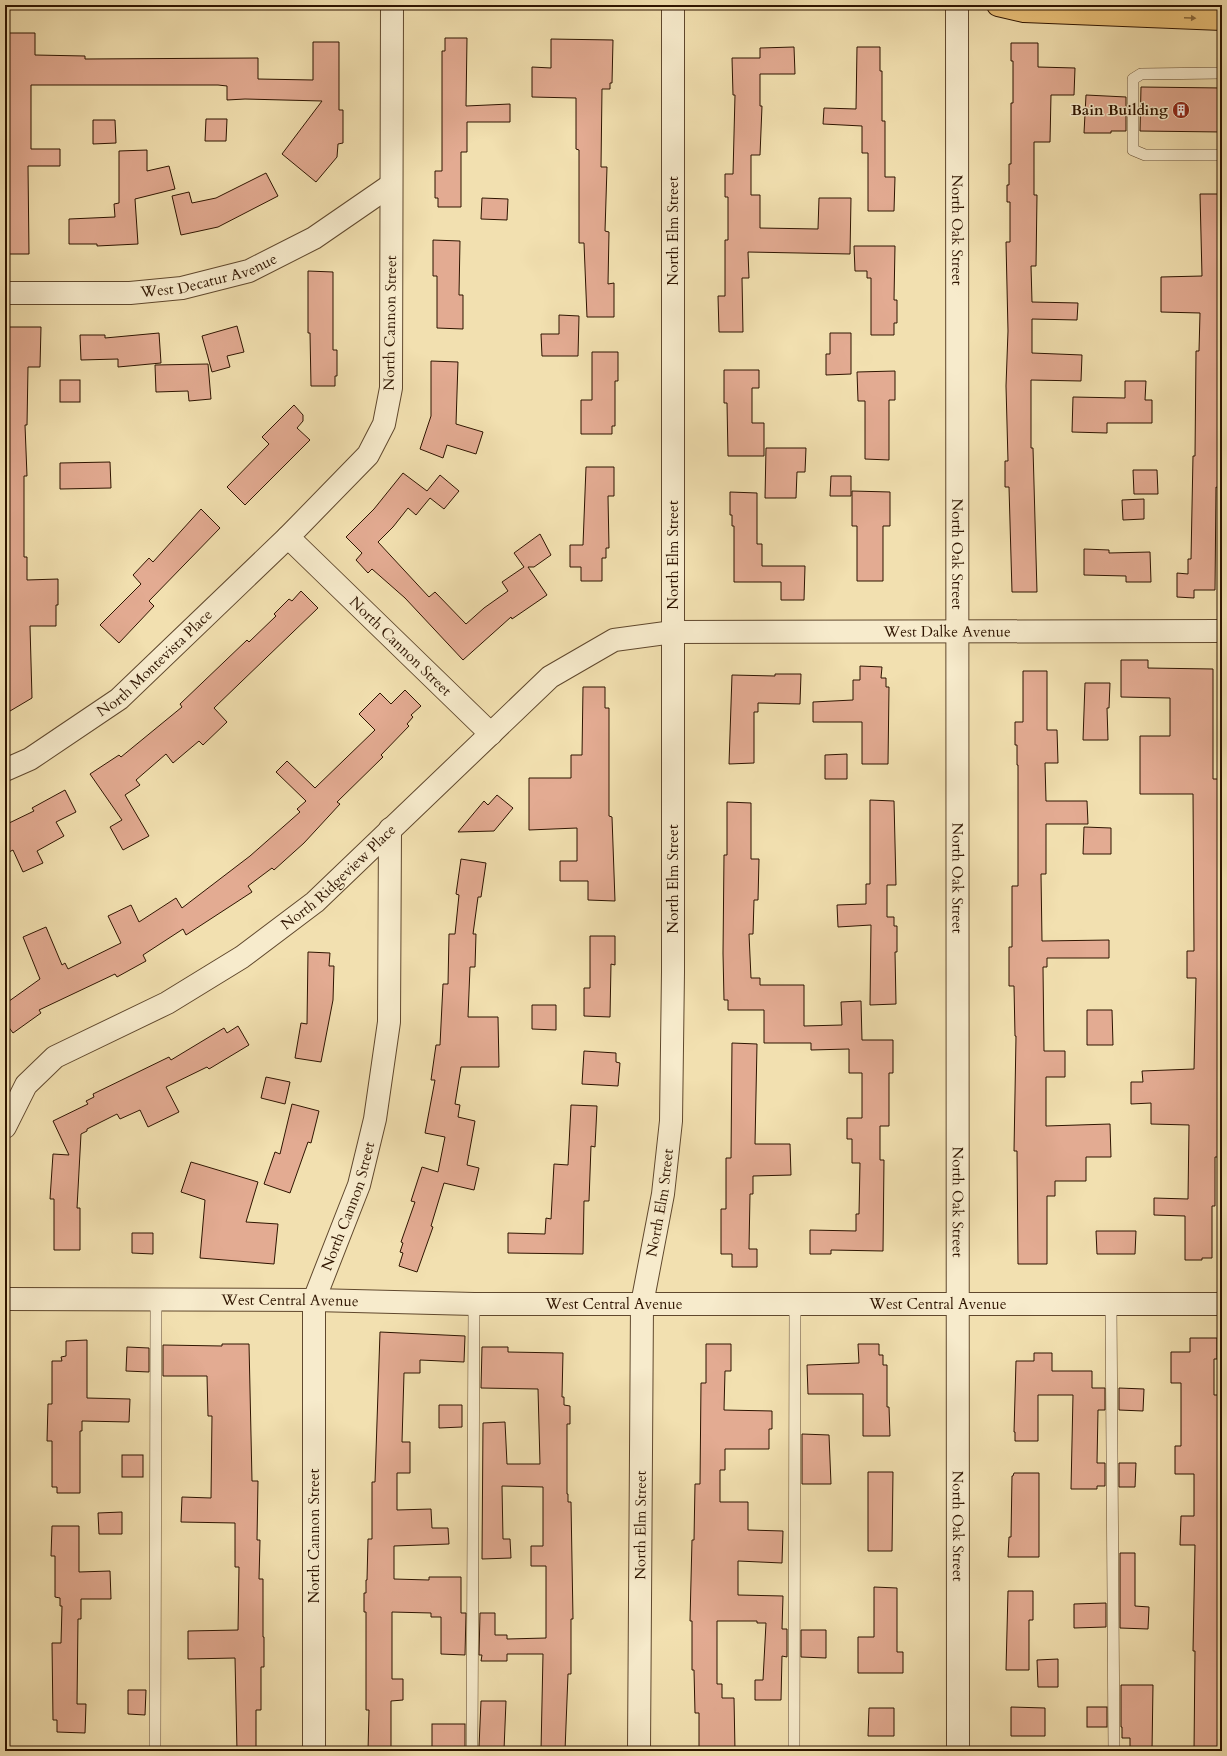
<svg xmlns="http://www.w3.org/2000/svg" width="1227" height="1756" font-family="Cardo,serif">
<rect width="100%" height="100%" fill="#f2e0b0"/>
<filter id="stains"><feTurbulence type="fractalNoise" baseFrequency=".005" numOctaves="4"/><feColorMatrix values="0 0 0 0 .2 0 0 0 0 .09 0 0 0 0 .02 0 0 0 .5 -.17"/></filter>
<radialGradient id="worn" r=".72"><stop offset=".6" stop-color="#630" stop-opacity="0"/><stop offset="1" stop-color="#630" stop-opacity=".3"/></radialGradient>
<g fill="#e3ab92" stroke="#2f1501">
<path d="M9,33H35V55L85,56V59L258,58V79L313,80V42H339V110H343V143L338,144L337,157L316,182L282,154L322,101L245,99L227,100V86L218,85H31V149H60V166H28L29,254H5V92H7V57H9Z"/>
<path d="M445,38H467L466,106L510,104V122H467V152H461V207H438V198H435V171H442V51H445Z"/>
<path d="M551,39L613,40L612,83H610V89H602L601,167H607L605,231L609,232L608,284L614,283V317H587L584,243H579V150L576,149V98L532,97V67L551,68Z"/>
<path d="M1011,43H1038V67L1075,68L1074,95H1051L1050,142H1034V195H1037L1036,266H1031L1032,302L1078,303L1077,320L1032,319V353L1082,355L1081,381L1031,380V448H1033L1037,592H1012L1009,487H1005V461H1008L1006,386L1008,331L1006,242H1010V202H1007V185H1009V164H1011V103H1013V61H1011Z"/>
<path d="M794,47L795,74H760V106H762L760,155H751V195H760V228L818,229L819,198H851L850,254L748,252L749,278H742L743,332H719L718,296H725V240H728V197H725V174H733L735,95H733L732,58H760V48Z"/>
<path d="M857,47H880V71H882V121H885V177H895L894,211H868V153H862V126L823,124L824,108L856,109Z"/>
<path d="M1141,87L1222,88V132L1140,131Z"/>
<path d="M1086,95L1126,97V131H1111V133H1084Z"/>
<path d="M206,119H227L226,141H205Z"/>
<path d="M93,120H115L116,143L93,144Z"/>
<path d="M147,150V171L169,166L175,189L135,199L138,244L97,246V244H69V219L115,217L114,204L119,203V151Z"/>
<path d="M266,173L278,196L218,227L181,235L172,196L189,192L192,203L216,198Z"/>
<path d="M1200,194H1222V384H1220L1219,488L1216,487L1215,590H1194V598L1177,597V573L1188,574V559H1191L1193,456H1195L1196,351H1199L1200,313L1161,312V277L1202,276Z"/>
<path d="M482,198L508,199L507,220L481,219Z"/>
<path d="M433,240L460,241L459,295H463V329L437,328V276H433Z"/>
<path d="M854,246H895L894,300H897V323H894V335H871V278H867V271H855Z"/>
<path d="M308,271L333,272V350H337V376H335V386H311L310,333H308Z"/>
<path d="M559,315L579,316L578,356H542L541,334H559Z"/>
<path d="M237,326L244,352L227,356L230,367L212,372L202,336Z"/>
<path d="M5,327H41L40,367H28L27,425H25L27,476H24V557H27V580L58,579V605H56V626H30L32,698L5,714Z"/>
<path d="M159,333L161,363L118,367V359L81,360L80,335H105V338Z"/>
<path d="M830,333H851V374L826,375V354H830Z"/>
<path d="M592,352H618V381H615V426H612V434H581V400H592Z"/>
<path d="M431,361L458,362L456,424L483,432L476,454L447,445L443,458L420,449L431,416Z"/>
<path d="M208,364L211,399L189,401L188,391L156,392L155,365Z"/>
<path d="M724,370H759V388H752V423H764V456H728L727,403H724Z"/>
<path d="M895,371V400H889V460L865,459V401H858L857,372Z"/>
<rect x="60" y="380" width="20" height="22"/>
<path d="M1125,381H1146L1145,400H1152V423H1107V433L1072,432L1073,397L1125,398Z"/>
<path d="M294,405L303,415V421L297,428L310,440L245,505L227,487L269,444L262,437Z"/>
<path d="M766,448H806L805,472H797L796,498H765Z"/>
<path d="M110,462L111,488L60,489V463Z"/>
<path d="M586,467H614V496H608L609,548H606V558H602V581H581V567H570V545H583Z"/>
<path d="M1133,470H1157L1158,494H1134Z"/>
<path d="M403,473L427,491L440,475L459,491L444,509L430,498L416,515L408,508L393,527L378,542L429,597L435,592L466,624L484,608L508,591L502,582L524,567L514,553L540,534L551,555L534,567H528L547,595L512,619L511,617L463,660L405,598L372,569L368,573L356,560L362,553L346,537L374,509Z"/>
<path d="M831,476H851V496H830Z"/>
<path d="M852,491L890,492V526H883V581H857V526H852Z"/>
<path d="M730,492L757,493V544H762V566H805L804,600H781V582H734V526H732V515H730Z"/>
<path d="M1144,499V519L1123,520L1122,500Z"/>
<path d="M201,509L220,528L149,601L154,606L119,643L100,625L141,584L133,575L149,558L153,562Z"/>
<path d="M1084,549L1109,550V553L1150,552L1151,582H1126V576L1084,575Z"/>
<path d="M301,591L318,608L214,708L227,722L203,745L199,741L173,763L166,754L136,780L140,785L125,795L149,836L123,850L110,827L122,820L90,774L119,755L121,757L182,707L180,704L247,640L249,642L276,616L274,614L289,599L292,601Z"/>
<path d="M1121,660H1148V668L1213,669V779H1222V822H1220L1219,943H1222V1089H1218V1157H1215V1206H1212V1258H1202V1260H1185V1216L1154,1215V1198L1188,1199L1189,1125L1151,1124V1103L1131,1104V1082H1143L1142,1071L1194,1069L1196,978H1187V951H1194L1193,794H1140V736H1170V698L1121,697Z"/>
<path d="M860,666L882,667L881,678H886V687H889L888,764H862V722H813V702L853,700V680H860Z"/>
<path d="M1023,671H1047V730H1057L1058,763H1045L1046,801H1087L1088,824H1046V874H1041L1042,941L1109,940V958H1047V967H1043L1044,1051H1065V1077H1046V1126L1110,1124L1111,1157H1086V1181H1055V1196H1047V1264H1018L1017,1151H1014L1016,1036H1015L1014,986H1009V947H1012V886H1018V765H1017V745H1015V722H1023Z"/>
<path d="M775,674H801L800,704L758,703V712H754V763L729,764L732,675L775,676Z"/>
<path d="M1085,683H1110L1109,708H1107L1108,740H1083Z"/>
<path d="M583,687H605V708H609V816L612,817L615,901L588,900V881H560V861H577V828L529,830V778H571V755H582Z"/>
<path d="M405,690L421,706L411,715L413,717L407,724L409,726L381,755L383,757L337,802L340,804L304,843L274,870L272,868L248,886L252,892L186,935L183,929L143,955L146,961L117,977L115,974L39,1010L41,1013L13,1033L5,1022V1004L40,979L23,937L46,927L62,965L65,963L68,969L121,943L108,916L131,905L139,922L176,898L182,908L250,856L300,812L297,809L306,801L276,772L287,761L315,788L375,730L359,714L380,693L391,704Z"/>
<path d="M847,754V779H825V755Z"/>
<path d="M65,790L76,812L56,822L64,836L37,851L43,863L23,872L13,850L5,854V825L34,811L32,808Z"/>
<path d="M497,795L513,808L494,831L458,832L484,801L488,805Z"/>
<path d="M870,800L894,801L896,885H887V917H894V926H897V952H895L896,1004L870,1005L871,925L838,927L837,905L866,904V884H870Z"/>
<path d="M727,802L751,803V859H759L758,900H754L753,934H749L751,978H760V985H804V1026L842,1025L841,1002L861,1001L862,1040H893V1073H889V1126H880V1160H884L883,1251L831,1250V1254H810V1230L856,1231V1214H859L860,1163H852V1139H847V1118H862V1073H849V1049L811,1050V1043H764V1010H728V1000H724L723,953L724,855H727Z"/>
<path d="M1084,827L1111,828V854H1083Z"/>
<path d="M461,859L486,863L481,897H478L473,934H476L475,967H470L468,1017H498L499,1067H461L455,1104L460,1105L458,1117L475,1121L467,1165L479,1168L474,1190L444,1183L431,1226L433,1227L417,1272L399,1266L403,1253L400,1252L403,1243L401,1242L415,1202L411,1201L422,1167L438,1172L445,1137L425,1133L435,1080H431L436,1045H440L443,984H448L449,934H455L459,895L456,894Z"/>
<path d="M590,936H615V965L611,964L610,1017L584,1016V988H590Z"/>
<path d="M308,952L330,953L329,966H334L333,1000L321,1062L295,1058L301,1023L307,1024Z"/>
<path d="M532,1005H556V1030L532,1029Z"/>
<path d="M1087,1010H1112L1113,1045H1087Z"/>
<path d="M238,1026L249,1045L209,1069L207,1067L166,1087L179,1112L148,1127L140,1110L120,1119L117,1114L87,1129V1131L81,1134L77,1208H80V1250H54V1199H50L53,1154L69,1155L53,1121L88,1104L86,1101L94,1097L93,1094L169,1057L171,1060L224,1028L227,1033Z"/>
<path d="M732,1043L757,1044L755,1144H790L791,1175L753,1176V1194H750L749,1249H757V1267H732V1254H721V1209H726V1158H731Z"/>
<path d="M584,1051L616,1053V1062L620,1063L618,1086L582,1084Z"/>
<path d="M266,1077L290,1082L285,1104L261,1098Z"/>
<path d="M292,1104L319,1111L311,1143L308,1142L290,1193L264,1184L275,1152L280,1154Z"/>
<path d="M571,1105L597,1106L595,1147L591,1146L589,1201H584L583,1254L508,1253V1233L545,1234L546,1218L551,1219L554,1164L568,1165Z"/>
<path d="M191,1162L258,1182L246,1222L278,1224L274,1264L200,1258L205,1200L181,1192Z"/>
<path d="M1096,1231H1136L1135,1254H1097Z"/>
<path d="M132,1233H153V1254L132,1253Z"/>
<path d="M380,1332L465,1336L464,1362L420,1360V1373H404L402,1442H410V1473H397V1510L431,1509L432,1528H448L449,1544L394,1546V1579L429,1580V1577H461V1613H466L465,1655L441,1654V1617H431V1613L392,1612V1679H403V1700L391,1701V1751H368L369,1710H366V1612H364V1593H366V1580H367L368,1539H372V1482H375Z"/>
<path d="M1190,1338H1217V1359H1214V1395H1221V1438H1218V1504H1222V1751H1194L1195,1651H1193L1195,1545H1180L1181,1516H1194V1474H1175V1446H1181V1383H1171V1352H1190Z"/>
<path d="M87,1340V1398L130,1399L129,1422L82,1421V1431H80V1493H57V1487H52V1441H47L48,1404H52V1361H62L61,1357L66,1356V1341Z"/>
<path d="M222,1344H249L252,1481H258L257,1540H260L259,1579H263V1637H264V1667H261V1710H256V1751H237L235,1658L188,1659V1631L238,1630L239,1567H235V1523L181,1522L182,1497L211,1498L212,1416H208L207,1376H163V1345L222,1346Z"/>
<path d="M706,1344H731V1371H725L724,1410L772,1411V1429H769V1449H725V1470H720V1502H748V1530L783,1531L782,1563L738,1561V1595L783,1596L782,1629H787V1657L782,1656L781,1700H755V1680H763L766,1623H757V1621H717V1684H722V1698H734L735,1751H699V1713H695L694,1670H692V1621H690L692,1540H694L695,1484H700L701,1383H706Z"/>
<path d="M858,1344H879V1355H883V1365H887V1407H889L890,1436H863V1394H808L807,1365L859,1363Z"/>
<path d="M127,1347L149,1348V1372L126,1371Z"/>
<path d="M482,1347H508V1352L563,1353L562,1397H564V1405L570,1406V1424H567V1494H568V1502H571L573,1619H571V1674H568L565,1751H541L543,1654H507V1661H481L482,1655H479L480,1613H495V1635H507V1639L546,1638V1566H531V1546H543V1487L502,1486L503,1539H510L511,1558L482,1559L483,1423L505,1422L507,1464H540L538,1389L481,1388Z"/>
<path d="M1034,1353H1052V1371H1092V1388H1105V1410H1098L1097,1463H1105V1486H1097V1489H1071L1073,1395H1038V1441H1015V1432H1014L1016,1361H1034Z"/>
<path d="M1119,1388L1144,1389L1143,1411L1119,1410Z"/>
<path d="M439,1405H462V1427L439,1428Z"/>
<path d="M802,1434L829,1435L831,1484H802Z"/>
<rect x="122" y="1455" width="21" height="22"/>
<path d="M1119,1463H1136L1135,1487H1119Z"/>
<path d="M868,1472H893L892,1551H868Z"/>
<path d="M1014,1473H1039V1557H1008L1009,1537H1011L1012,1476H1013Z"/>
<path d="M122,1512V1534H99L98,1513Z"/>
<path d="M52,1526H79V1572L110,1571L111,1599H81V1619H78L77,1704H86L85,1733L57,1732V1720H53L52,1643H61L62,1606H60V1598L55,1597V1556H51Z"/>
<path d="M1120,1553H1135V1606L1149,1607L1148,1629L1120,1628Z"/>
<path d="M874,1587L897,1588V1652H903V1673H858V1637H874Z"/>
<path d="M1008,1591H1033V1620H1029V1670H1006Z"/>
<path d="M1106,1603V1627L1074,1628V1604Z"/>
<path d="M801,1630H826V1658L801,1657Z"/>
<path d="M1058,1659V1687H1038L1037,1660Z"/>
<path d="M1121,1685H1153L1152,1751H1130V1738H1122V1727H1121Z"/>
<path d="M128,1690H146L145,1715L128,1714Z"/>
<path d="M481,1701H506L504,1750L482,1751V1747H479Z"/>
<path d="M1011,1707L1045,1708V1736H1011Z"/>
<rect x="1087" y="1707" width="20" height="20"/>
<path d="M869,1708H894V1736H868Z"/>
<rect x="432" y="1724" width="33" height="23"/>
</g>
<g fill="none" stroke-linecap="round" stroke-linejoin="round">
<defs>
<g id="service">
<path d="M1222,73L1141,74L1133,79V150L1145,155H1222"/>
<path d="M1111,1304L1114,1751"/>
<path d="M155,1751L156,1300"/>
<path d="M472,1751L474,1304"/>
<path d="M794,1751L795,1303"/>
</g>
<g id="minor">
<path id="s1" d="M392,5L391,388L384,424L368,455L288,537L491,734"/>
<path id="s2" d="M957,5L958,1751"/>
<path id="s3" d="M5,293H130L182,288L249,271L314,238L391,185"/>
<path id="s4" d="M5,770L30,759L119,699L288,537"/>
<path id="s5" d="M5,1127L26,1085L55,1057L167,1003L242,957L315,902L550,677L614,640L673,632L1222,631"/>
<path id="s6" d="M5,1299L314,1300L474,1304H1222"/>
<path id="s7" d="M314,1751V1300L359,1185L375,1119L389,1022L390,829"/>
<path id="s8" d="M639,1751L642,1304L663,1194L671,1121L673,972V5"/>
</g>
<path id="primary" d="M998,5L1024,11L1222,19"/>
</defs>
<use href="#service" stroke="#60482d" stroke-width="12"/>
<use href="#minor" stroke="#60482d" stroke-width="24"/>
<use href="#primary" stroke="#2f1501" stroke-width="24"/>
<use href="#service" stroke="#f7ebcc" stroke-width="11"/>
<use href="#minor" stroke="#f7ebcc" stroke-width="22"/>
<use href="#primary" stroke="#e9c078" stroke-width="22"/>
</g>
<defs><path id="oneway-solid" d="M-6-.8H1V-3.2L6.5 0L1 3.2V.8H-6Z"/></defs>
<use fill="#8c6a3c" href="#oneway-solid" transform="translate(1190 18) rotate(2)"/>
<defs>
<symbol id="building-disc" viewBox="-11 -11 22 22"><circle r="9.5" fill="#8f2418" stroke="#f7ebcc"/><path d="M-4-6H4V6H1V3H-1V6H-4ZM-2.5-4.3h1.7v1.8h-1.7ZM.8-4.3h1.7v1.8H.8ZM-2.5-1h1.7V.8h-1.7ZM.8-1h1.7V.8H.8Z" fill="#fff"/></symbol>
</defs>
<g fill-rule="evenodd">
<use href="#building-disc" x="1171" y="100" width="20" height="20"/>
</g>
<g text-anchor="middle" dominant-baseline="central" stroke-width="3" stroke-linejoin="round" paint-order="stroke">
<g font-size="15" font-weight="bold" fill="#2f1501" stroke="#f7ebcc" text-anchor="end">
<text x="1168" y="110">Bain Building</text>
</g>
<g font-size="15" fill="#2f1501" stroke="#f7ebcc">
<text stroke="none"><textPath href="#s2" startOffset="225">North Oak Street</textPath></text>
<text transform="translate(673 231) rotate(-90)">North Elm Street</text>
<text stroke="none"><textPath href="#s3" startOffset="206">West Decatur Avenue</textPath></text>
<text transform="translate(390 323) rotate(-89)">North Cannon Street</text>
<text stroke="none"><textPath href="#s2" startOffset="549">North Oak Street</textPath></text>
<text transform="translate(673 555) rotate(-90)">North Elm Street</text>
<text stroke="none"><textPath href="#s5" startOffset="1124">West Dalke Avenue</textPath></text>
<text stroke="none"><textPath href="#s1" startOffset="726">North Cannon Street</textPath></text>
<text stroke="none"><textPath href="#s4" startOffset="185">North Montevista Place</textPath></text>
<text stroke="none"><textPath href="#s5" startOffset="425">North Ridgeview Place</textPath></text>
<text stroke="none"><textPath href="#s2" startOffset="873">North Oak Street</textPath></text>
<text transform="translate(673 879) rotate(-90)">North Elm Street</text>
<text stroke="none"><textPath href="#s8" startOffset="550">North Elm Street</textPath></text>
<text stroke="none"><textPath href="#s2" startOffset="1197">North Oak Street</textPath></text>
<text stroke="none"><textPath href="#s7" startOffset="551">North Cannon Street</textPath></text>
<text stroke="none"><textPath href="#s6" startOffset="285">West Central Avenue</textPath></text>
<text stroke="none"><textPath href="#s6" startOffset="933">West Central Avenue</textPath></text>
<text stroke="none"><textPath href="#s6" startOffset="609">West Central Avenue</textPath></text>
<text stroke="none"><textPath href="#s8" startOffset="226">North Elm Street</textPath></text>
<text stroke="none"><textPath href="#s2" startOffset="1521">North Oak Street</textPath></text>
<text transform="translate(314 1536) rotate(-90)">North Cannon Street</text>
</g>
</g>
<rect width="1227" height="1756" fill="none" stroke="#f2e0b0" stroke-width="20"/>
<rect x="6" y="6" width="1215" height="1744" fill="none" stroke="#2f1501" stroke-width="2"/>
<rect x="10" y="10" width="1207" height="1736" fill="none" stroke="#2f1501"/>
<rect width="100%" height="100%" filter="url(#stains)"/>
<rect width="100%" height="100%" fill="url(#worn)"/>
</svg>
